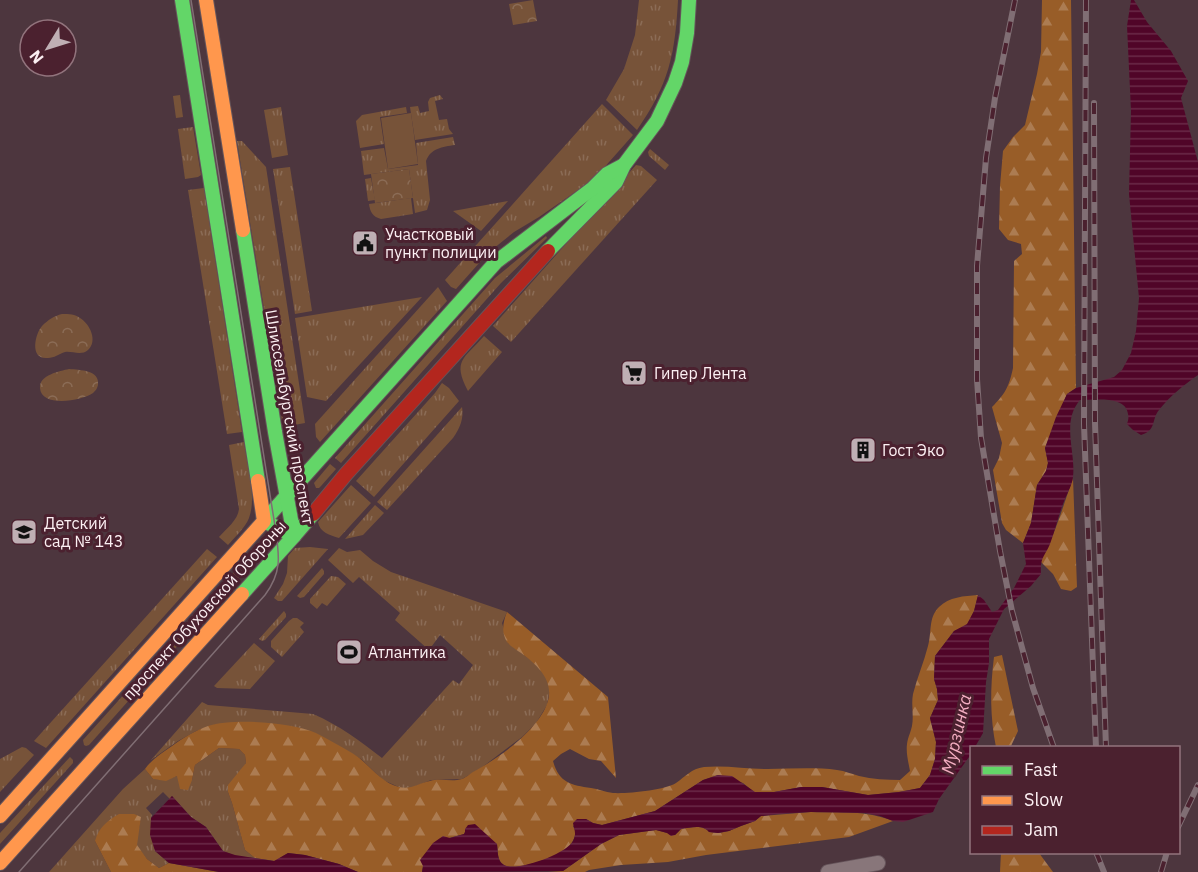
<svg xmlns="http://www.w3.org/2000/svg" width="1198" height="872" font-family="'IBM Plex Sans',sans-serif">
<defs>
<pattern id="grass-tufts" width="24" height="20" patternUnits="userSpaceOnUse" patternTransform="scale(1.5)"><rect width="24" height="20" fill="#775339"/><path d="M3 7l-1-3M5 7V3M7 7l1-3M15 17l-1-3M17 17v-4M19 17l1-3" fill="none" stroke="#8b6c56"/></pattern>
<pattern id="forest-firs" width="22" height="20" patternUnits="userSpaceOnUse" patternTransform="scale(1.5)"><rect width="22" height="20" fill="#985d28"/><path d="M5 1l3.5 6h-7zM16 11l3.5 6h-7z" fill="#ac7c52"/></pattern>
<pattern id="park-crowns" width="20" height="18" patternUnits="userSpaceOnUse" patternTransform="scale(1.5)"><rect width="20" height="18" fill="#775339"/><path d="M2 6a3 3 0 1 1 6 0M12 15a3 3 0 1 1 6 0" fill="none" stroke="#8b6c56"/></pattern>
<pattern id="water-rules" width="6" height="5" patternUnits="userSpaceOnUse" patternTransform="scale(1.5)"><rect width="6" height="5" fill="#500528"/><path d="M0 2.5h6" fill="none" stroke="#6a2a48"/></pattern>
</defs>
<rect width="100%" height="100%" fill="#4d363e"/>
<g fill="url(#grass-tufts)">
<path d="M639,0H678C675,55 669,84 637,130L606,100L624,69L635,35Z"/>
<path d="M180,95L183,117L176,118L173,96Z"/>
<path d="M440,95L443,99L435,101L439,120L447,119L449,129L453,134L415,140L410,107L418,106L420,113L429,111L428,102L430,98Z"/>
<path d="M602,104L633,135L594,179L539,217L514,232L488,253L456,289L451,287L445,280Z"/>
<path d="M281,107L288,155L272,158L264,110Z"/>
<path d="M406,107L407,113L380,117L384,144L360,148L356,121L362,115Z"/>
<path d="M193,127L201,175L198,177L185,179L178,129Z"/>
<path d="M453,137L455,145C442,147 431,148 426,161L430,200L427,210L415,213L409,169L364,175L361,151L384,148L388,169L418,165L416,143Z"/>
<path d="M237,141H242L266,167L305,423L283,427Z"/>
<path d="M650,149L669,165L665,170L649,156L648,152Z"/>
<path d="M636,165L641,166L657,180L511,342L493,326Z"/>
<path d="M290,167L312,311L295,314L273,169Z"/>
<path d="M371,178L375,200L368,201L365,179Z"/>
<path d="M204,188L242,432L227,434L188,190Z"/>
<path d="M411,198L413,214L381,219C373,217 370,212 369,204Z"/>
<path d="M508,201L481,231L453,211Z"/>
<path d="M546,236L547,238L501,283L341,463L335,458L495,278Z"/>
<path d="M438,287L447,301L320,442L316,437L315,424Z"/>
<path d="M422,297L326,401L307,397L295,318Z"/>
<path d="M484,336L502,352L468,391C452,360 464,359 484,336Z"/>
<path d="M442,383L449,388L459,401L374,497L356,481L435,393Z"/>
<path d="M462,407C464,418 460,428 453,438L387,510L377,502Z"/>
<path d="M244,442C247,465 257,496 249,518C245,528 235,537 228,545L219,537C226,529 238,520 239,509L229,445Z"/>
<path d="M330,464L336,469L321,486L319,488H316L314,483Z"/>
<path d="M351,485L371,503L339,538C330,535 320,533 318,522Z"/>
<path d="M375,505L384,513L363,535L345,539Z"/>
<path d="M310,547L328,549L282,601H278L274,598L283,584L287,573L288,556L295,548Z"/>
<path d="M339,548L347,552L360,550L373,561L391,572L507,612L502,623L508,643L537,665L544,674L549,683V694L547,705L536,723L522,737L481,768L462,779L431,780L411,788H401L383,780L361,759L315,733L217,724L196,731L178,741L151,760L202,702L208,705L313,714C339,725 360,741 382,758L453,680L459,684L473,665L440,635L429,650L395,620L400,613L359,577L353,583L328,560Z"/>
<path d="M207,549L217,557L46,748L34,741Z"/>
<path d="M322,568L324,571V574L304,597L300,598L297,596Z"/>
<path d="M234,572L239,577L89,745L86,746L84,745L83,740Z"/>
<path d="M331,576L338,577L346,584L327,606L322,603L317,609L310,603V599Z"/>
<path d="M284,611L286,614V617L265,640L262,641L259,639Z"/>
<path d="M293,618H297L304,623L300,627L304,632L282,657L271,647V641L289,621Z"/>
<path d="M254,643L275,661L250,689L217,688L214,686Z"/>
<path d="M22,747L26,748L34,755L0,792V759Z"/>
<path d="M219,748L239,749L245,755L246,763L228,792L232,803L245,850L255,858L235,856L223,851L206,827L191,817L172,796L170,799L163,792L146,808L152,815L151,818L155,851L169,863L159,868L147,859L136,845L141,817L95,841L111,872H49L123,789L145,769L153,779L166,780L177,776L192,780L195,765Z"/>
<path d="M70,757L73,760V763L0,844V833Z"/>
</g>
<g fill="url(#forest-firs)">
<path d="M1042,0H1071L1076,388L1067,394L1045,448L1048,463L1046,471L1037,485L1031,523L1023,543L1006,530L1002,523L993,470L999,458L1002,443L992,407C1005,394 1009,387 1013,368L1014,261L1022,254L1021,244L1008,240L999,229L1000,186L1003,151L1013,137L1025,125L1037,74L1041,52Z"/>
<path d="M1073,478L1077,587L1071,591L1061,589L1053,574L1040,561C1055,536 1063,506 1073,478Z"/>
<path d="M978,595L974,611L967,625L954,631L935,656L934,679L937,689L938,700L930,718L936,742L935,759L930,775L920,788L899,792L868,795L822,787H801L774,792H754L743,783L718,775L703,780L655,811L602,825L593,823L586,819L573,826L576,832C574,839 572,844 567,849C557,857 515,872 504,865C497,861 498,852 497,844L465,832L464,834L449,838L423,866L422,872H358L339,864L305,855L288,853L275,861L255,858L245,850L232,803L228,792V785L246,763L245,755L239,749L219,748L195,765L192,780L188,790L180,789L177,776L166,781L153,779L145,769C152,759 162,753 172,746C183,738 196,730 208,726C234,718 291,722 316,733C328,739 340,746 352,753C369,763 379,782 399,787C411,790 419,783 430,781C440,778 452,782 462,779C465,778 470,774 473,772C497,759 528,737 542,714C559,687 543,669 521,653C517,650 510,646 507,642C501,632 503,622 507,612L608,697L616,778L601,761L589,759L570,749L561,754L553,761C559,783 571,785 591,788C598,789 605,792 613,793C627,794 665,790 676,783C686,776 691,769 704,767C725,765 747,769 768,769C791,769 814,767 837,770C845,771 852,774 859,776C872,779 887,780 900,780L910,771C908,760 905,750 908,739C909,735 911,731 912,726C914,715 911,705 913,694C917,678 924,662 928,646C932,632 928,618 939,607C949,597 964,596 978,595Z"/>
<path d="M1002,655L1018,731L1011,746L1012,747H996C990,717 990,688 994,657Z"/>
<path d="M811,812C840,813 865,810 893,821L849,837L706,855L668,862L621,865L589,870L585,872H548L563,871L601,844L619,835L656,830L675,835L681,829C691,828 702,824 709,832L719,833L729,831L741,826L755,821L761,816Z"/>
<path d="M119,814H134L141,817L137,845L147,859L159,868L169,863L219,872H111L95,841C99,827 107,821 119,814Z"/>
<path d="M1001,852L1039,853L1053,872H1000Z"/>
</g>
<g fill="url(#park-crowns)">
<path d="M533,0L537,21L513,25L509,4Z"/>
<path d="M409,169L413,198L375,203L371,174Z"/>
<path d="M62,314C69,314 75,314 80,318C90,324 98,341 88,350C81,356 73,351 65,352C59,354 54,358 48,358C29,360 35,334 42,326C48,320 54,316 62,314Z"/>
<path d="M69,369C80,370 100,370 98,385C97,389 96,390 93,393C82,401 41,408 40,388C39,375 60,371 69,369Z"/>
</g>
<path fill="#775339" d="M411,113L418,164L388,169L381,118Z"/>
<g fill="url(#water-rules)">
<path d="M1131,0H1134L1147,22L1171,51L1188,81L1181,98L1198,162V375C1185,384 1169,397 1159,410C1151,420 1157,430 1141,435L1133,430L1127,424C1128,421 1129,418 1128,414C1126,395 1094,400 1080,400C1061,422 1076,452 1073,477C1072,486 1066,495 1063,504C1058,517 1055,531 1050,544C1044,558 1040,557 1041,574L1031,586L1004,609L989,639V663L986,682L983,733L975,747L972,748L971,753L969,757L939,799L933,812L903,822L893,821L880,816L865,813L811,812L778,814L761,816L755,821L741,826L729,831L718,833L709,832C702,824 691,828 681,829L675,835L671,836L667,833L656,830L619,835L601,844L563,871L422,872L423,866L420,860L433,843L443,836L450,838L464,834L465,832V829L468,825L475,824L497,844C498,852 497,861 504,865C517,872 566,854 573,841C577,833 574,830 573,823L577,819H586L593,823L602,825L655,811L703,780L718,775L732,776L755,792H774L801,787H822L868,795L899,792L920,788L930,775L935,759L936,742L930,718L938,700L937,689L934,679L935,656L954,631L967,624L974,611L978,595L984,600L992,612L998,610L1014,588L1026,564L1023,543L1031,523L1037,485L1046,471L1048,463L1045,448L1056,417L1067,394L1076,388L1114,377L1122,370L1131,353L1136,331L1139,298L1129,194L1131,111L1127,26Z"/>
<path d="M172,796L191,817L206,827L223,851L235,855L274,861L288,853L305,855L339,864L358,872H219L169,863L155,851L150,835L151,818Z"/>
</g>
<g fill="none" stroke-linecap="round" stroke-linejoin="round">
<defs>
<path id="street" d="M828,872L878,863"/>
<g id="fast">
<path d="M182,0L258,481"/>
<path d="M548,251L616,182L624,165L657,121L675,83L682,62L687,33L689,0"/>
<path d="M313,514L294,536L264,521L496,262L593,188L607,174L624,165"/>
<path d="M242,594L294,536L275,432L243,230"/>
</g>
<g id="slow">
<path d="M206,0L243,230"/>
<path d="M0,816L264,521L258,481"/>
<path d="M0,863L242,594"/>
</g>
<path id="jam" d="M313,514L346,474L548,251"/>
</defs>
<use href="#street" stroke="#66555b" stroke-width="16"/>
<use href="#fast" stroke="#66555b" stroke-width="16"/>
<use href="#slow" stroke="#66555b" stroke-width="16"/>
<use href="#jam" stroke="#66555b" stroke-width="16"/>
<use href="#street" stroke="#88767a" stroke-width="14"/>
<use href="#fast" stroke="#63d668" stroke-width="14"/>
<use href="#slow" stroke="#ff974d" stroke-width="14"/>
<use href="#jam" stroke="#b3261e" stroke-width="14"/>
<path stroke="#806e74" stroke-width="1.5" d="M19,872L265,595C283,571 279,554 275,526L191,0"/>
<defs>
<g id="rail">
<path d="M1015,0L995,98L986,158L977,266V379L981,438L1000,551L1012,611L1033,688L1054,748"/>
<path d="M1086,0L1084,424L1096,748"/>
<path d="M1094,103L1095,423L1106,748"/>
<path d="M1178,827L1198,785"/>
<path d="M1096,852L1104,872"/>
<path d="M1161,872L1167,852"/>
</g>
</defs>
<use href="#rail" stroke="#806e74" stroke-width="6"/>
<use href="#rail" stroke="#4b212f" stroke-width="4" stroke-dasharray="11" stroke-linecap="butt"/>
</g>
<defs>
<symbol id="civic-square" viewBox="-11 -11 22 22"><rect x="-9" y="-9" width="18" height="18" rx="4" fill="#bfafb4" stroke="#4b212f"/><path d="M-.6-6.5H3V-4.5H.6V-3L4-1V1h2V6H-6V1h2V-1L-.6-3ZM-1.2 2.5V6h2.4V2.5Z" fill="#111"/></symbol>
<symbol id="supermarket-square" viewBox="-11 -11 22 22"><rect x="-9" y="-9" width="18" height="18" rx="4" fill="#bfafb4" stroke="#4b212f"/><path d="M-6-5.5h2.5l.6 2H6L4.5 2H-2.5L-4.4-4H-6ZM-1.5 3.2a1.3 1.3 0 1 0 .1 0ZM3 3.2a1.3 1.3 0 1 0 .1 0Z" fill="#111"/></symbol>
<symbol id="building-square" viewBox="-11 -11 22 22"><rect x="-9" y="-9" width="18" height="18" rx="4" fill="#bfafb4" stroke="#4b212f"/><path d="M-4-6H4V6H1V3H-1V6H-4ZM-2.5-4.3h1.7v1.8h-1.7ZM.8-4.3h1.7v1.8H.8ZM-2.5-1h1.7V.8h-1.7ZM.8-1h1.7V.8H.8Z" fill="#111"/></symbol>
<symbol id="school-square" viewBox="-11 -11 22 22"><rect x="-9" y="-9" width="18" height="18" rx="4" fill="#bfafb4" stroke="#4b212f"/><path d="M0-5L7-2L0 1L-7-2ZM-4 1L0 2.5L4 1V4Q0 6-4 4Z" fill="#111"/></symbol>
<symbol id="stadium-square" viewBox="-11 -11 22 22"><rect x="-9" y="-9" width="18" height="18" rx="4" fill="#bfafb4" stroke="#4b212f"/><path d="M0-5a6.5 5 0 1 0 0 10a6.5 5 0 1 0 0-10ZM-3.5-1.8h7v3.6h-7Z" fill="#111"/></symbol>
</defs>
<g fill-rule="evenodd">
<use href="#civic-square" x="350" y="228" width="30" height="30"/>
<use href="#supermarket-square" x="619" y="358" width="30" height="30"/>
<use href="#building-square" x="848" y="435" width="30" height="30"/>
<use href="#school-square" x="9" y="517" width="30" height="30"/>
<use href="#stadium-square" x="334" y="637" width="30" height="30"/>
</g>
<g text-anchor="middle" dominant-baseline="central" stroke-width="6" stroke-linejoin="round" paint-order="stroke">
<g font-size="16" fill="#fcf0f3" stroke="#4b212f" text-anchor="start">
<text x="385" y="234">Участковый<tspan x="385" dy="18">пункт полиции</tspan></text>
<text x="654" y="373">Гипер Лента</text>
<text x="882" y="450">Гост Эко</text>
<text x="44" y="523">Детский<tspan x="44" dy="18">сад № 143</tspan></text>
<text x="368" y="652">Атлантика</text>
</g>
<g font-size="16" fill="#fcf0f3" stroke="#4b212f">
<text transform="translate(290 417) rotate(80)">Шлиссельбургский проспект</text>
<text transform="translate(204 610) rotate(-48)">проспект Обуховской Обороны</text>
</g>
<g font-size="18" font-style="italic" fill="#f3adc1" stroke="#4b212f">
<text transform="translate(956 734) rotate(-77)">Мурзинка</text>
</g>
</g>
<rect x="970" y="746" width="210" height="108" fill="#4b212f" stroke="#92747d" stroke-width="1.5"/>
<rect x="982" y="766" width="30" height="9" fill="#63d668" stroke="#92747d" stroke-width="1.5"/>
<text x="1024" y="776" font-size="18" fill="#fcf0f3">Fast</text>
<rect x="982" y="796" width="30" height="9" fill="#ff974d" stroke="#92747d" stroke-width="1.5"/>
<text x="1024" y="806" font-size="18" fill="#fcf0f3">Slow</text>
<rect x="982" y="826" width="30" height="9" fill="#b3261e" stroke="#92747d" stroke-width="1.5"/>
<text x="1024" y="836" font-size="18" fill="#fcf0f3">Jam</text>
<g transform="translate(48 48) rotate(232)"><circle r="28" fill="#4b212f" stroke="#92747d" stroke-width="1.5"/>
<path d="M0-4.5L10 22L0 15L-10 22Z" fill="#bfafb4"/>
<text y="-9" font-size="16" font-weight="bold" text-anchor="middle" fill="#fcf0f3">N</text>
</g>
</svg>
